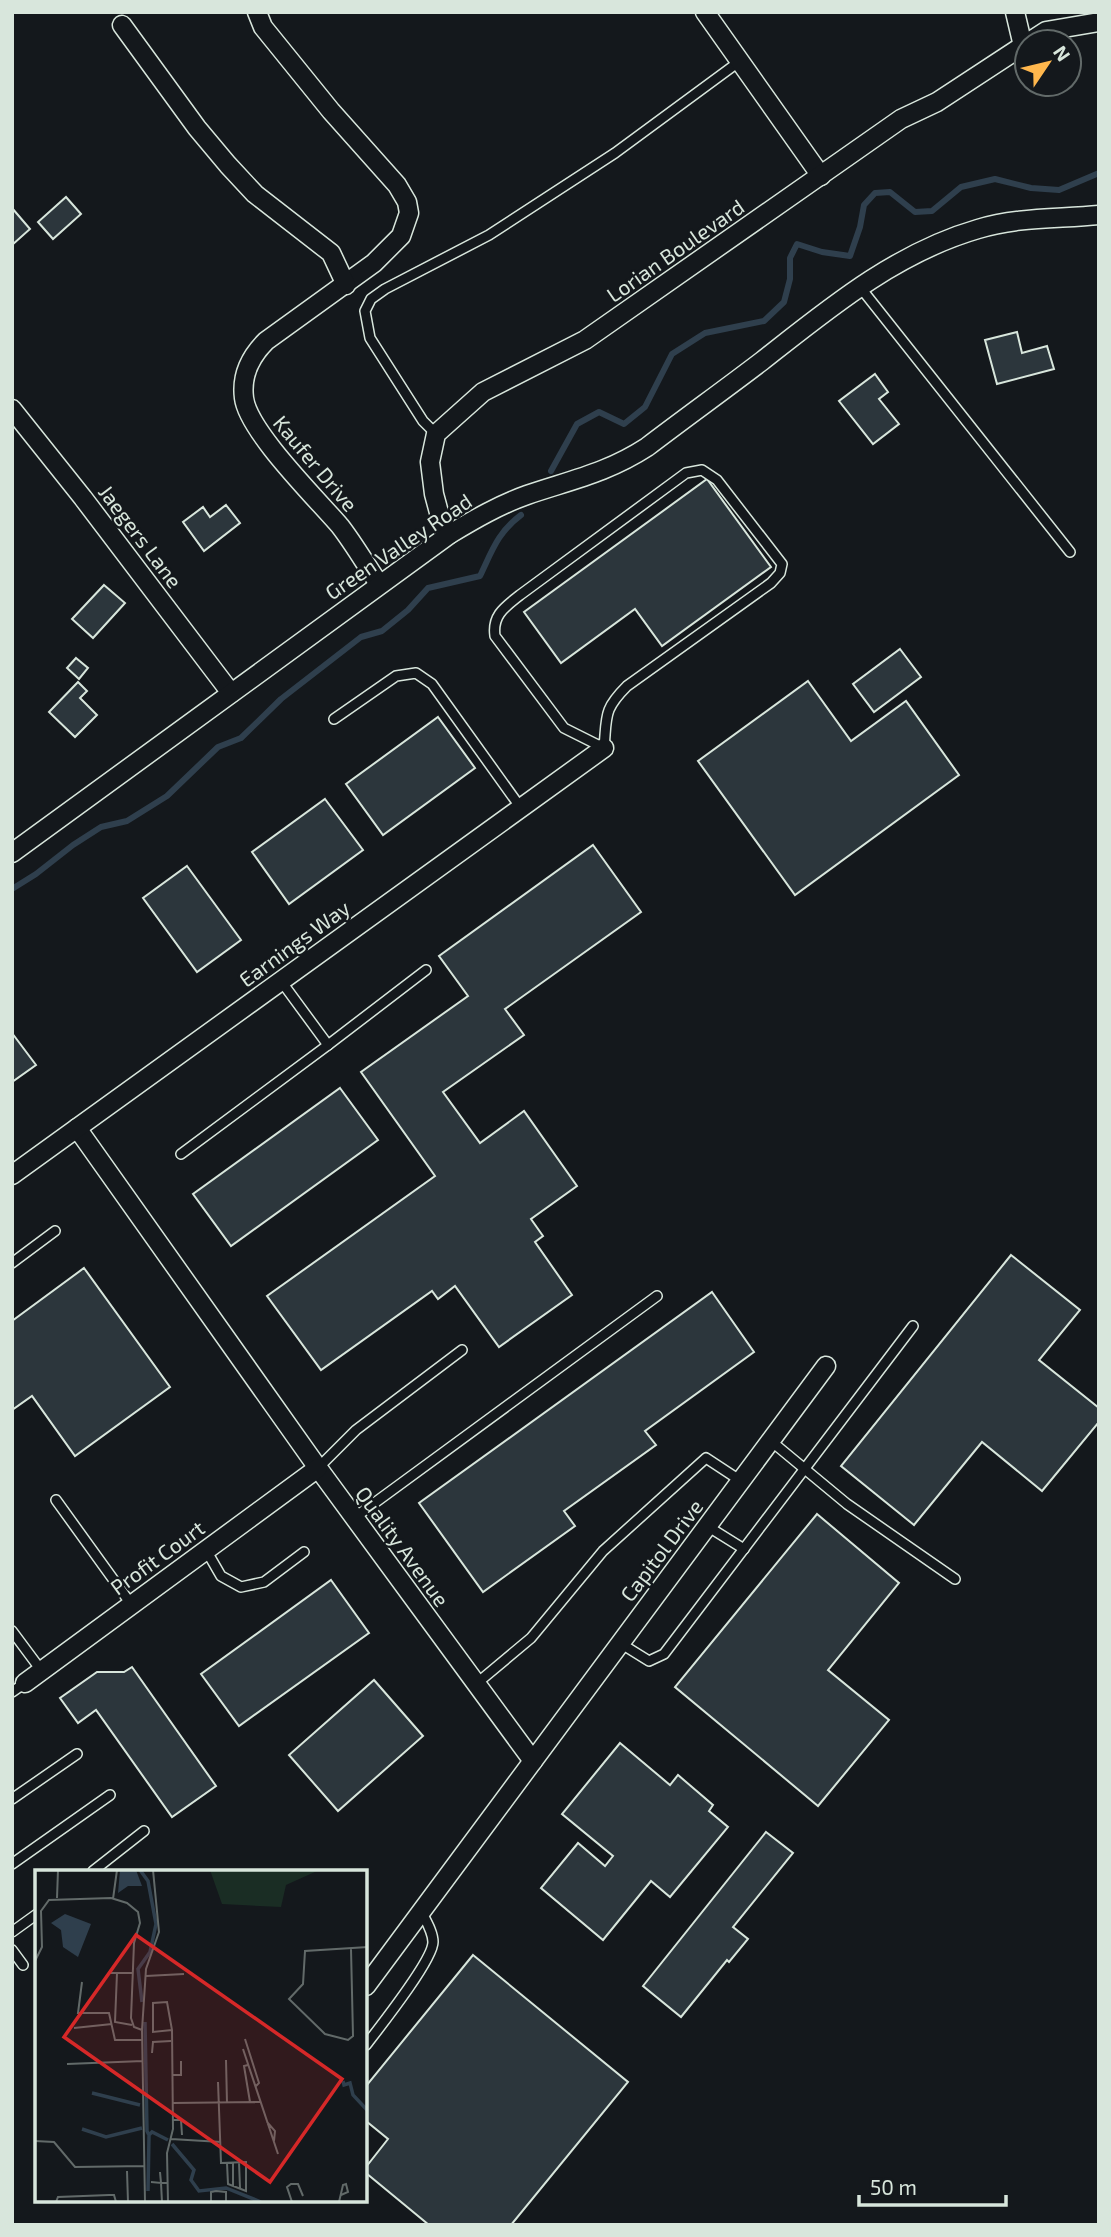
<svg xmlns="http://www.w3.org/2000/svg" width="1111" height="2237" font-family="'Exo 2',sans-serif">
<rect width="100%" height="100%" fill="#14181c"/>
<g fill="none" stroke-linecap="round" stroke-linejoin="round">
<g stroke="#2f3f4d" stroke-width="6">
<path d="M551,471L577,424L599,412L624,424L645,407L672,354L705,333L764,321L784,302L790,279V258L797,244L822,252L850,256L860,227L864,205L875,193L890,192L915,212L932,211L961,187L995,179L1031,188L1059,190L1099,173"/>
<path d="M12,889L36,874L73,845L101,827L127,821L167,796L218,747L241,738L281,699L361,637L382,631L408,610L428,588L480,576C492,551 498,532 521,515"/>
</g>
</g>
<g fill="#2c363c" stroke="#d8e6dc" stroke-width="2">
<path d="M66,197L81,214L53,239L38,222Z"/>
<path d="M12,208L30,229L12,245Z"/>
<path d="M1017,332L1022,353L1047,346L1054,369L997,384L985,340Z"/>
<path d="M875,374L888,392L879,399L899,424L873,444L839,401Z"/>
<path d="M707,479L771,567L662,646L635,609L561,663L524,612Z"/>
<path d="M226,505L240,523L204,551L183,522L203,507L210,517Z"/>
<path d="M104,585L125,603L93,638L72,619Z"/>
<path d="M900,649L921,677L874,712L853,684Z"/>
<path d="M76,658L88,668L79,679L67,668Z"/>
<path d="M808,681L851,741L906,701L959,775L795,895L698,761Z"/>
<path d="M78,682L87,691L80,698L97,715L75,737L49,712Z"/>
<path d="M438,717L475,768L383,835L346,784Z"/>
<path d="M325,799L363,850L289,904L252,852Z"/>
<path d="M593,845L641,912L505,1009L524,1035L443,1092L480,1143L524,1111L577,1186L531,1219L543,1236L535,1242L572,1295L499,1347L455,1286L438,1299L432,1291L321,1370L267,1296L435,1176L361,1072L468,996L439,956Z"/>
<path d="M187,866L241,940L197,972L143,898Z"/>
<path d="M12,1033L36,1065L12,1082Z"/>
<path d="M340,1088L378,1140L231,1246L193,1194Z"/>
<path d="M1011,1255L1080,1310L1039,1360L1099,1408V1422L1042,1491L982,1442L914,1525L841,1466Z"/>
<path d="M84,1268L170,1387L75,1456L32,1396L12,1410V1321Z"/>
<path d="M712,1292L754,1352L645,1431L656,1445L564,1511L575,1526L483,1592L419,1503Z"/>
<path d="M817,1514L899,1583L828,1670L889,1720L818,1806L675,1687Z"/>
<path d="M331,1580L369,1633L239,1726L201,1674Z"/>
<path d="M132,1667L216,1786L172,1817L96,1710L78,1723L60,1698L97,1672H124Z"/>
<path d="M374,1680L423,1736L338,1811L289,1755Z"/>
<path d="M620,1743L670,1785L678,1775L713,1805L709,1811L728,1827L670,1897L651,1881L603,1940L541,1888L578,1843L605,1866L613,1856L562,1814Z"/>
<path d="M766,1832L793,1853L733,1927L748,1939L729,1962L727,1960L681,2017L643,1986Z"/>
<path d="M473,1955L628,2082L511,2225H429L366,2173V2167L388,2139L366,2121V2086Z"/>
</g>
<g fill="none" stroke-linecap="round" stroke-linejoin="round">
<defs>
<g id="lane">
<path d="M860,287L1070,552"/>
<path d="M436,434L423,421L370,338L365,311L371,299L385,289L489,235L615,153L740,61"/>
<path d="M702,470L717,480L782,564L780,573L771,583L627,686C603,710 607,716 604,748L564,728L495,636C492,615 505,607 520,595L686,473Z"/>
<path d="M334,719L396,676L416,673L432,684L521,808"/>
<path d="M281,981L328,1045L426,970"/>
<path d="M181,1154L328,1045"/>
<path d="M12,1263L55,1231"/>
<path d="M771,1441L847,1504L955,1579"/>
<path d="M318,1468L356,1430L462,1350"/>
<path d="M56,1500L131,1604"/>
<path d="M354,1518L657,1296"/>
<path d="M707,1526L744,1549"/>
<path d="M206,1550L221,1576L241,1587L264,1582L304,1552"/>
<path d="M12,1631L41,1670"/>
<path d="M620,1643L649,1661L664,1654L913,1326"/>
<path d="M476,1684L531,1638L603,1551L706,1458L741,1481"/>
<path d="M12,1692L25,1683"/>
<path d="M12,1799L77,1754"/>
<path d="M12,1864L110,1795"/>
<path d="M93,1871L144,1831"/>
<path d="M12,1932L37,1914"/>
<path d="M12,1950L23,1965"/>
<path d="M366,2045C379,2028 433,1960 433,1942C433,1932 426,1921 421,1911"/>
</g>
<g id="street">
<path d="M257,12L263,27L331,111L397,185L407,202L409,213L401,236L374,263L266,341C250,357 241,375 244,398C248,431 316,498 340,526C354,544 366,565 379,584"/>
<path d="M705,12L821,176"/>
<path d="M1015,12L1023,46"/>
<path d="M122,25L197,128L228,165L255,194L331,253L346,285"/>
<path d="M1029,42L1046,31L1099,22"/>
<path d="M12,409L83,498L231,693"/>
<path d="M450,534L441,520L434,494L430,462L436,434L483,392L585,340L901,119L937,102L1027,43"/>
<path d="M12,853L450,534C475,519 499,505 527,495C571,480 607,473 647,447C685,418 724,390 762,361C828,309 895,253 978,229C1017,217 1058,219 1099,215"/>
<path d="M77,1128L318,1468L533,1761"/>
<path d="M12,1175L604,748"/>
<path d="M25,1683L318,1468"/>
<path d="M366,1986L826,1366"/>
</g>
</defs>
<use href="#lane" stroke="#d8e6dc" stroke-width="12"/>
<use href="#street" stroke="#d8e6dc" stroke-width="21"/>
<use href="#lane" stroke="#14181c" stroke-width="9"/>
<use href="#street" stroke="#14181c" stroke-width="18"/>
</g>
<g text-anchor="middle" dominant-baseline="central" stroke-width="5" stroke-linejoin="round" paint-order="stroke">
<g font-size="21" fill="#d8e6dc" stroke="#14181c">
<text transform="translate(675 250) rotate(-35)">Lorian Boulevard</text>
<text transform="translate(316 463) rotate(50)">Kaufer Drive</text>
<text transform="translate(141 536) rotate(53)">Jaegers Lane</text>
<text transform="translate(398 546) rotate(-34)">Green Valley Road</text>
<text transform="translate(294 943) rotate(-36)">Earnings Way</text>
<text transform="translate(403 1546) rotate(54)">Quality Avenue</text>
<text transform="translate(661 1550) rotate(-53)">Capitol Drive</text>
<text transform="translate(157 1557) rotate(-36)">Profit Court</text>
</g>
</g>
<g transform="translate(35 1870)">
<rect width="332" height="332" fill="#14181c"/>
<path d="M175,0H282V1L251,15L246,37L187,34Z" fill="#1a2d24"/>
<path d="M85,0H101L107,16H93L83,23ZM30,44L56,54L43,87L28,77L26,60L16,53Z" fill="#2f3f4d"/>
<path fill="none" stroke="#2f3f4d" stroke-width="3.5" d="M105,0L113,11L121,54L115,82L103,99L107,132M110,152L112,261L114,265L117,262L133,270M308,211L309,215L315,213L318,225L333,241M57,223L105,235M47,259L71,267L107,258M137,274L159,300L156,310L164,321L191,318L226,332M113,321L114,266"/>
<path fill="none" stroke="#626a69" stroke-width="2" d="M22,28L23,0M78,29L82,0M316,79L318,166L313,170L290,164L254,129L268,114L270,81L333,77M0,91L7,77L6,41L14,30L76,28L92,33L103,42L105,53L99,73L96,148L99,157L107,160M75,103H98M82,103L80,152L97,155M111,106L149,104M47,112L43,143H74L80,170H107M39,158L77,154M210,169L224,213L221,216M208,179L243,284M117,183L118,172L136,171M191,190L192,233M32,194L108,191M213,195L209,196L215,232M137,205H146V191M183,212L186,293L212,292M138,233L226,232M138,250H146L147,265M232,252L240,261L239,271M136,269L186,272M0,271L19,272L40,297L110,296M198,292V316M204,292L205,318M192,293L193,314L211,321V292M92,301L93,332M116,312L126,313L125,302M21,332L23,327L74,325H79L81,332M110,332L107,160L111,99L124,62L118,0M127,332L126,313H132M133,332L132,283L138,259L137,160L132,132L118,133V162L137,160M176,332V322L181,321L191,322V332M257,332L252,317L256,314H263L268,326M304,332L308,315L311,314L313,322L306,325"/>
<path fill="#d62828" fill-opacity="0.15" stroke="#d62828" stroke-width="3.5" d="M101,65L307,209L235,312L29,167Z"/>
<rect width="332" height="332" fill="none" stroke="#d8e6dc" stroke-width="3.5"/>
</g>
<rect width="1111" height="2237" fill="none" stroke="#d8e6dc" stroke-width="28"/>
<g transform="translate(1048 63) rotate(55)"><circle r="33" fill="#14181c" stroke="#626a69" stroke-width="2"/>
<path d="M0-5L12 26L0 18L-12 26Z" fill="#ffb74d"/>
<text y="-10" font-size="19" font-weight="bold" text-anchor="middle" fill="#d8e6dc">N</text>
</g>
<path d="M859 2195v10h147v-10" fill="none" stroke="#d8e6dc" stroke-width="3.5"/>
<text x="870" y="2195" font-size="21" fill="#d8e6dc" stroke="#14181c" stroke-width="5" paint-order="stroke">50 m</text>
</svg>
